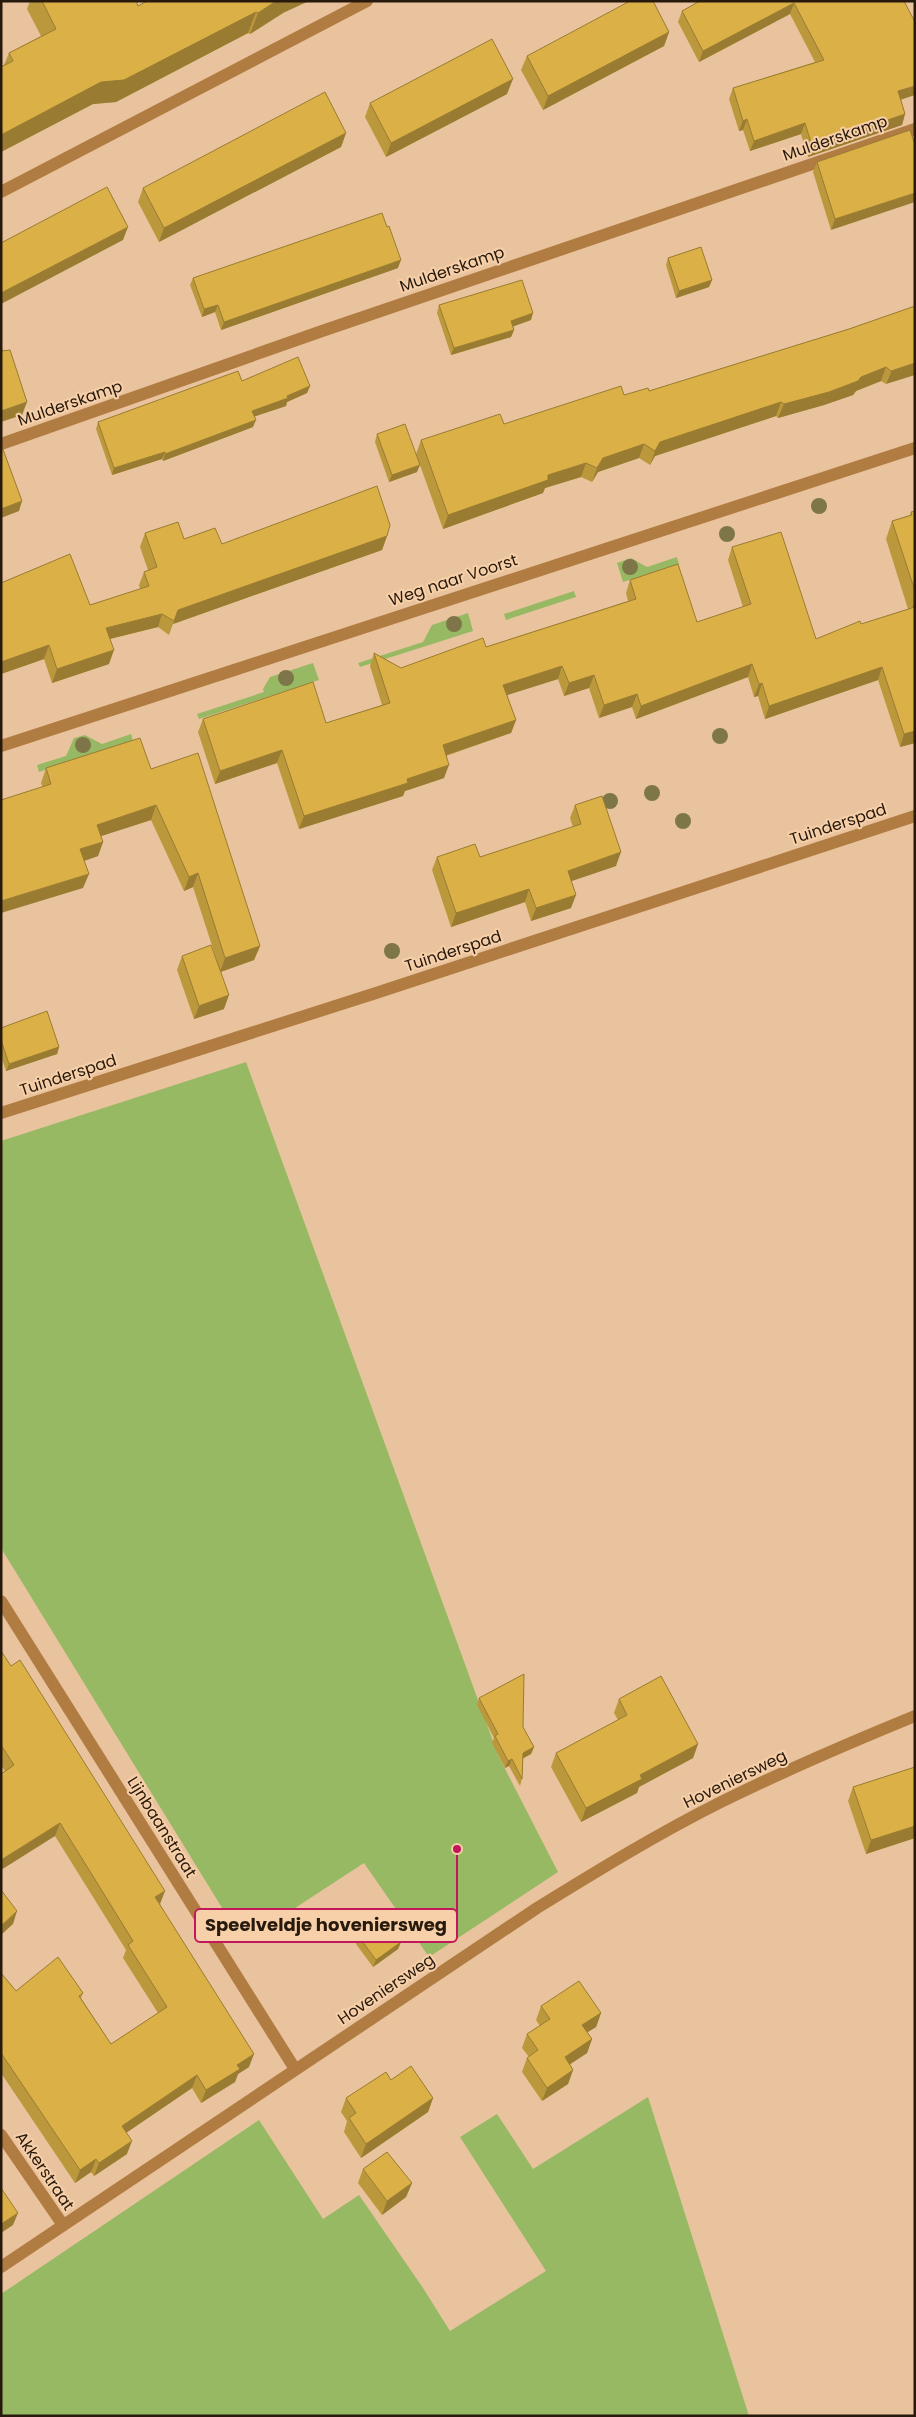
<svg xmlns="http://www.w3.org/2000/svg" width="916" height="2417" font-family="Poppins,sans-serif">
<rect width="100%" height="100%" fill="#e9c39d"/>
<g fill="#97b964">
<path d="M677,557L679,564L623,582L617,563L631,558L647,567Z"/>
<path d="M574,591L576,597L506,620L504,614Z"/>
<path d="M468,613L473,631L360,667L358,663L423,642L432,625Z"/>
<path d="M313,663L319,680L199,719L197,714L264,692L263,689L270,677Z"/>
<path d="M131,734L133,741L39,772L37,765L66,756L74,738L85,735L102,744Z"/>
<path d="M246,1062L498,1755L558,1872L429,1957L364,1863L243,1942L1,1548V1141Z"/>
<path d="M648,2097L749,2416H1V2294L259,2120L323,2219L359,2195L423,2288L450,2331L546,2271L460,2137L497,2114L533,2169Z"/>
</g>
<g fill="none" stroke-linecap="round" stroke-linejoin="round">
<g stroke="#b17c41" stroke-width="12">
<path d="M1,192L367,1"/>
<path d="M1,444L325,330L915,129"/>
<path d="M1,746L915,448"/>
<path d="M1,1113L376,993L915,816"/>
<path d="M1,1601L295,2069"/>
<path d="M1,2135L63,2225"/>
<path d="M1,2267L537,1908C597,1871 657,1834 721,1802C784,1771 849,1743 915,1716"/>
</g>
</g>
<g fill="#7e7648">
<circle cx="819" cy="506" r="8"/>
<circle cx="727" cy="534" r="8"/>
<circle cx="630" cy="567" r="8"/>
<circle cx="454" cy="624" r="8"/>
<circle cx="286" cy="678" r="8"/>
<circle cx="720" cy="736" r="8"/>
<circle cx="83" cy="745" r="8"/>
<circle cx="652" cy="793" r="8"/>
<circle cx="610" cy="801" r="8"/>
<circle cx="683" cy="821" r="8"/>
<circle cx="392" cy="951" r="8"/>
</g>
<g fill="#bc983d">
<path d="M30,1H136L138,6L283,13L250,34L248,33L116,102L93,104L1,152V67L4,65L9,53L41,36L27,9Z"/>
<path d="M700,1H904L901,100L905,114L902,125L808,157L801,134L750,151L743,130L739,131L729,99L733,88L815,62L790,14L699,62L678,22L682,11Z"/>
<path d="M669,32L664,46L543,110L521,70L527,56Z"/>
<path d="M507,94L386,157L365,117L370,103Z"/>
<path d="M910,130L831,230L813,172L817,162Z"/>
<path d="M346,133L341,147L159,242L138,202L143,188Z"/>
<path d="M668,258L712,280L709,287L676,298L666,265Z"/>
<path d="M398,268L221,330L215,312L202,317L190,285L193,278Z"/>
<path d="M439,305L531,320L513,326L514,330L511,337L451,355L437,313Z"/>
<path d="M915,306L886,384L881,381L856,391L853,395L824,405L778,418L776,416L655,456L650,465L639,458L598,472L592,482L581,477L545,488L543,493L443,529L416,454L421,440L504,424L624,395L649,391L849,329Z"/>
<path d="M242,381L310,386L307,393L287,402L286,406L254,416L253,427L163,461L162,459L112,475L96,429L98,422Z"/>
<path d="M377,434L417,472L389,482L375,442Z"/>
<path d="M915,511V743L900,747L878,680L765,719L758,696L754,697L748,677L636,719L632,707L599,718L589,688L564,696L558,679L507,695L516,720L511,733L446,756L444,778L405,791L403,796L299,829L277,763L215,784L198,732L203,719L326,723L382,705L370,666L374,653L401,668L486,647L628,601L626,593L630,580L697,622L743,607L728,560L732,547L816,639L908,609L886,539L892,521L910,515L911,512Z"/>
<path d="M145,533L184,539L222,544L387,536L382,550L173,624L169,635L158,627L110,639L109,664L52,683L44,659L1,674V583L90,605L140,589L139,585L144,572L148,570L140,547Z"/>
<path d="M46,768L151,769L260,946L254,960L221,972L224,1009L194,1019L177,970L182,956L217,961L193,887L184,891L151,820L101,836L103,842L98,856L84,861L83,888L41,783Z"/>
<path d="M575,805L616,866L571,881V908L531,921L525,902L451,927L432,870L437,857H480L573,827L570,818Z"/>
<path d="M1,1028L59,1047L57,1054L6,1071L1,1056Z"/>
<path d="M1,1651L160,1904L249,2067L238,2074L235,2082L201,2103L192,2088L126,2133L127,2154L94,2176L91,2172L75,2183L1,2073V1973L16,1991L83,1993L81,1998L111,2044L158,2013L123,1958L126,1950L55,1836L5,1771L1,1765Z"/>
<path d="M479,1698L523,1727L534,1747L531,1754L523,1758L522,1779L520,1786L509,1766L505,1768L492,1743L494,1738L477,1705Z"/>
<path d="M619,1699L698,1744L693,1758L639,1787L637,1793L581,1822L551,1767L556,1753L618,1720L614,1713Z"/>
<path d="M915,1767V1838L866,1854L848,1801L853,1787Z"/>
<path d="M359,1937L401,1942L398,1949L373,1967L356,1944Z"/>
<path d="M541,2006L601,2013L596,2027L587,2032L592,2039L587,2053L570,2064L573,2070L568,2084L542,2101L522,2072L527,2058L529,2057L522,2048L527,2034L540,2026L536,2020Z"/>
<path d="M391,2080L433,2098L428,2112L361,2158L344,2132L347,2121L341,2112L346,2098Z"/>
<path d="M363,2169L412,2183L406,2197L382,2215L358,2183Z"/>
</g>
<g fill="#997c32">
<path d="M276,1H309L283,13L250,34L258,13Z"/>
<path d="M794,3L790,14L699,62L703,51Z"/>
<path d="M256,12L248,33L116,102L93,104L1,152V135L101,82Z"/>
<path d="M669,32L664,46L543,110L548,96Z"/>
<path d="M513,79L507,94L386,157L391,143Z"/>
<path d="M915,86V95L894,102L898,91Z"/>
<path d="M905,114L902,125L808,157L812,146Z"/>
<path d="M747,119L743,130L739,131L743,121Z"/>
<path d="M805,123L801,134L750,151L754,141Z"/>
<path d="M346,133L341,147L159,242L164,228Z"/>
<path d="M915,193V202L831,230L835,219Z"/>
<path d="M128,227L123,240L1,304V293Z"/>
<path d="M401,260L398,268L221,330L224,322Z"/>
<path d="M712,280L709,287L676,298L679,291Z"/>
<path d="M218,305L215,312L202,317L204,309Z"/>
<path d="M533,313L531,320L509,328L511,321Z"/>
<path d="M514,330L511,337L451,355L454,348Z"/>
<path d="M915,363V375L886,384L891,371Z"/>
<path d="M886,367L881,381L856,391L853,395L824,405L778,418L784,404Z"/>
<path d="M310,386L307,393L287,402L286,406L250,418L252,411Z"/>
<path d="M27,402L22,415L1,422V411Z"/>
<path d="M781,402L776,416L655,456L650,465L655,451L660,442Z"/>
<path d="M256,420L253,427L163,461L165,454Z"/>
<path d="M644,444L639,458L598,472L592,482L597,468L603,458Z"/>
<path d="M165,452L162,459L112,475L114,468Z"/>
<path d="M586,463L581,477L545,488L543,493L443,529L448,515L548,475Z"/>
<path d="M420,465L417,472L389,482L392,475Z"/>
<path d="M22,501L19,511L1,518V509Z"/>
<path d="M387,536L382,550L173,624L178,610Z"/>
<path d="M915,600V612L910,614Z"/>
<path d="M162,614L158,627L101,641L106,628Z"/>
<path d="M49,645L44,659L1,674V662Z"/>
<path d="M114,650L109,664L52,683L57,669Z"/>
<path d="M752,664L748,677L636,719L641,706Z"/>
<path d="M562,666L558,679L498,698L503,685Z"/>
<path d="M882,667L878,680L765,719L769,706Z"/>
<path d="M594,675L589,688L564,696L569,683Z"/>
<path d="M762,683L758,696L754,697L759,684Z"/>
<path d="M637,694L632,707L599,718L604,705Z"/>
<path d="M516,720L511,733L438,758L443,745Z"/>
<path d="M915,731V743L900,747L904,734Z"/>
<path d="M282,750L277,763L215,784L220,771Z"/>
<path d="M449,765L444,778L405,791L403,796L299,829L304,816L407,779Z"/>
<path d="M156,805L151,820L92,839L97,825Z"/>
<path d="M103,842L98,856L75,864L80,849Z"/>
<path d="M621,852L616,866L563,884L568,871Z"/>
<path d="M198,873L193,887L184,891L189,877Z"/>
<path d="M89,874L83,888L1,913V901Z"/>
<path d="M529,889L525,902L451,927L456,913Z"/>
<path d="M576,895L571,908L531,921L536,908Z"/>
<path d="M260,946L254,960L220,972L225,958Z"/>
<path d="M229,995L224,1009L194,1019L199,1006Z"/>
<path d="M59,1047L57,1054L6,1071L9,1064Z"/>
<path d="M698,1744L693,1758L639,1787L637,1793L581,1822L586,1808L640,1775Z"/>
<path d="M534,1747L531,1754L520,1760L523,1753Z"/>
<path d="M512,1759L509,1766L505,1768L508,1761Z"/>
<path d="M60,1823L55,1836L1,1870V1860Z"/>
<path d="M915,1826V1838L866,1854L871,1840Z"/>
<path d="M165,1891L160,1904L155,1897Z"/>
<path d="M17,1911L13,1924L1,1935V1926Z"/>
<path d="M401,1942L398,1949L373,1967L376,1960Z"/>
<path d="M601,2013L596,2027L577,2039L582,2025Z"/>
<path d="M592,2039L587,2053L560,2071L565,2057Z"/>
<path d="M254,2054L249,2067L238,2074L235,2082L201,2103L206,2090L237,2065Z"/>
<path d="M573,2070L568,2084L542,2101L547,2088Z"/>
<path d="M197,2075L192,2088L117,2139L122,2126Z"/>
<path d="M433,2098L428,2112L361,2158L366,2144Z"/>
<path d="M132,2141L127,2154L94,2176L99,2163Z"/>
<path d="M96,2159L91,2172L75,2183L80,2170Z"/>
<path d="M412,2183L406,2197L382,2215L387,2201Z"/>
<path d="M18,2213L13,2225L1,2233V2224Z"/>
</g>
<g fill="#dbb147" stroke="#997c32">
<path d="M42,1H136L138,6L147,1H276L258,13L256,12L124,80L101,82L1,135V67L13,61L9,53L56,29Z"/>
<path d="M630,1H653L669,32L548,96L527,56Z"/>
<path d="M700,1H904L915,22V86L898,91L905,114L812,146L805,123L754,141L747,119L743,121L733,88L824,60L794,3L703,51L682,11Z"/>
<path d="M492,39L513,79L391,143L370,103Z"/>
<path d="M325,92L346,133L164,228L143,188Z"/>
<path d="M910,130L915,145V193L835,219L817,162Z"/>
<path d="M107,187L128,227L1,293V243Z"/>
<path d="M382,213L387,227L389,226L401,260L224,322L218,305L204,309L193,278Z"/>
<path d="M701,247L712,280L679,291L668,258Z"/>
<path d="M522,280L533,313L511,321L514,330L454,348L439,305Z"/>
<path d="M915,306V363L891,371L886,367L861,377L858,381L829,392L784,404L781,402L660,442L655,451L644,444L603,458L597,468L586,463L548,475V480L448,515L421,440L500,414L504,424L621,386L624,395L648,388L649,391L849,329Z"/>
<path d="M1,348L3,351L10,350L27,402L1,411Z"/>
<path d="M298,357L310,386L287,396L288,398L252,411L256,420L165,454V452L114,468L98,422L238,371L242,381Z"/>
<path d="M405,424L420,465L392,475L377,434Z"/>
<path d="M1,444L22,501L1,509Z"/>
<path d="M377,486L390,525L387,536L178,610L174,621L162,614L106,628L114,650L57,669L49,645L1,662V583L70,554L90,605L149,586L144,572L157,567L145,533L178,522L184,539L215,528L222,544Z"/>
<path d="M915,511V591L892,521L912,515L911,512Z"/>
<path d="M781,532L816,639L860,621L861,624L915,607V731L904,734L882,667L769,706L762,683L759,684L752,664L641,706L637,694L604,705L594,675L569,683L562,666L503,685L516,720L443,745L449,765L407,779L408,783L304,816L282,750L220,771L203,719L313,682L326,723L390,703L374,653L401,668L483,638L486,647L636,599L630,580L678,564L697,622L751,604L732,547Z"/>
<path d="M140,738L151,769L198,753L260,946L225,958L198,873L189,877L156,805L97,825L103,842L80,849L89,874L1,901V800L51,784L46,768Z"/>
<path d="M602,796L621,852L568,871L576,895L536,908L529,889L456,913L437,857L475,844L480,857L581,824L575,805Z"/>
<path d="M211,945L229,995L199,1006L182,956Z"/>
<path d="M47,1011L59,1047L9,1064L1,1040V1028Z"/>
<path d="M1,1651L11,1666L20,1660L165,1891L155,1897L254,2054L237,2065L240,2069L206,2090L197,2075L122,2126L132,2141L99,2163L96,2159L80,2170L1,2053V1973L16,1991L58,1957L83,1993L79,1996L111,2044L167,2007L128,1945L133,1941L60,1823L1,1860V1774L14,1765L1,1745Z"/>
<path d="M524,1674L523,1727L534,1747L523,1753L522,1779L512,1759L508,1761L495,1736L498,1734L479,1698Z"/>
<path d="M661,1676L698,1744L640,1775L642,1779L586,1808L556,1753L627,1715L619,1699Z"/>
<path d="M915,1767V1826L871,1840L853,1787Z"/>
<path d="M1,1890L17,1911L1,1926Z"/>
<path d="M384,1919L401,1942L376,1960L359,1937Z"/>
<path d="M579,1981L601,2013L582,2025L592,2039L565,2057L573,2070L547,2088L527,2058L538,2050L527,2034L550,2019L541,2006Z"/>
<path d="M411,2066L433,2098L366,2144L349,2118L356,2113L346,2098L386,2072L391,2080Z"/>
<path d="M387,2152L412,2183L387,2201L363,2169Z"/>
<path d="M1,2188L18,2213L1,2224Z"/>
</g>
<g text-anchor="middle" dominant-baseline="central" stroke-width="4" stroke-linejoin="round" paint-order="stroke">
<g font-size="16" fill="#27190b" stroke="#f7d0a9">
<text transform="translate(835 138) rotate(-19)">Mulderskamp</text>
<text transform="translate(452 269) rotate(-19)">Mulderskamp</text>
<text transform="translate(70 403) rotate(-19)">Mulderskamp</text>
<text transform="translate(453 580) rotate(-18)">Weg naar Voorst</text>
<text transform="translate(838 824) rotate(-18)">Tuinderspad</text>
<text transform="translate(453 951) rotate(-18)">Tuinderspad</text>
<text transform="translate(68 1075) rotate(-18)">Tuinderspad</text>
<text transform="translate(735 1779) rotate(-26)">Hoveniersweg</text>
<text transform="translate(162 1827) rotate(58)">Lijnbaanstraat</text>
<text transform="translate(386 1989) rotate(-34)">Hoveniersweg</text>
<text transform="translate(45 2171) rotate(56)">Akkerstraat</text>
</g>
</g>
<path fill="none" stroke="#c2185b" stroke-width="2" d="M457 1849L457 1925"/>
<circle fill="#c2185b" stroke="#f7d0a9" stroke-width="2" cx="457" cy="1849" r="5"/>
<rect fill="#f7d0a9" stroke="#c2185b" stroke-width="2" x="195" y="1909" width="262" height="33" rx="5"/>
<g font-size="18" text-anchor="middle" font-weight="bold" fill="#27190b">
<text x="326" y="1931">Speelveldje hoveniersweg</text>
</g>
<rect width="916" height="2417" fill="none" stroke="#27190b" stroke-width="5"/>
</svg>
